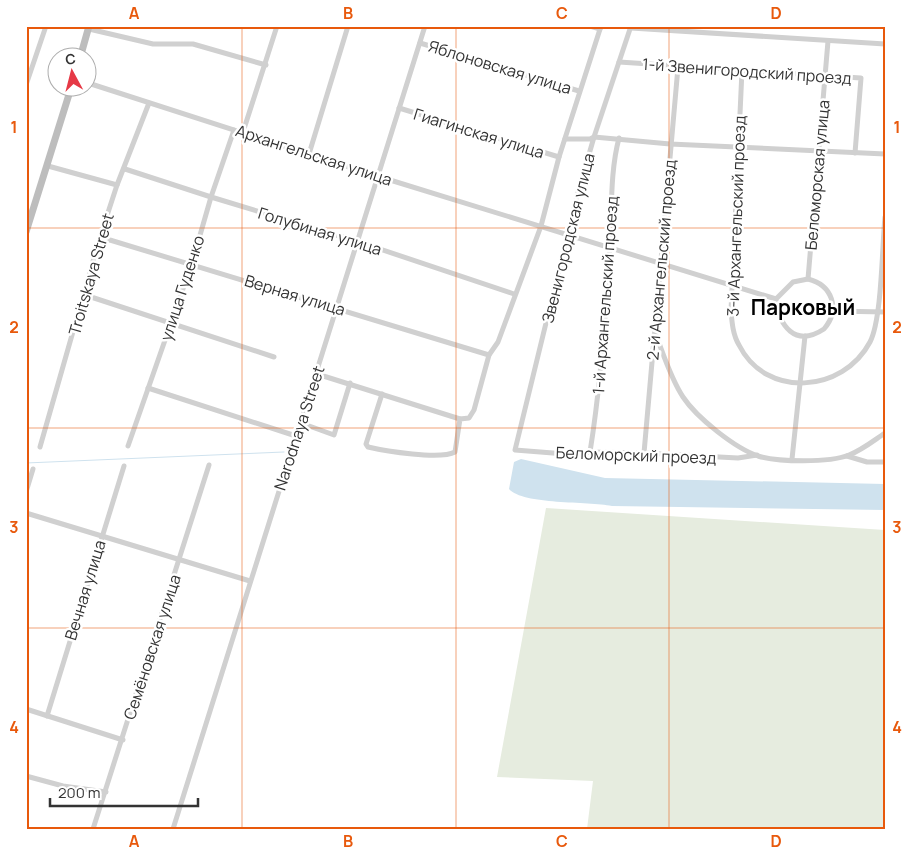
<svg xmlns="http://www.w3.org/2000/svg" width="911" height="855" font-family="Manrope,sans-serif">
<rect width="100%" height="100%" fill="#fff"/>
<path fill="#e6ecdf" d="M546,508L885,530V829H587L593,781L497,777Z"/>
<path fill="#cfe2ee" d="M521,459L605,478L885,484V510L612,506C588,501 523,505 509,489L514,462Z"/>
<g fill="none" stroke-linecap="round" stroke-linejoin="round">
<path stroke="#cfe2ee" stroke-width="1" d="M26,463L284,452"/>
<g stroke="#d0d0d0" stroke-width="5">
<path d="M590,26L600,29"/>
<path d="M631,26L594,137L577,196L515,450L578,455L590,452L644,453L738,458L757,455"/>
<path d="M631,28L885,44"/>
<path d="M89,29L153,44H193L266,65"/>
<path d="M420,43L579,91"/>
<path d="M619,62L861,78L855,153"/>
<path d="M742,70L731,311C732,323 733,335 739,345C766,399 843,393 870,342C882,319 882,246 885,217"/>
<path d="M88,83L377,176L776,299"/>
<path d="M26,85L46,26"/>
<path d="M399,108L559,157"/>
<path d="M243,132L277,26"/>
<path d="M565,139H590L594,137L670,144L885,154"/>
<path d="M309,154L348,26"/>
<path d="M48,166L117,185"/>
<path d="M125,169L211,197L359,242L514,294"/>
<path d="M100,237L489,355"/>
<path d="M808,279L828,41"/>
<path d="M808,279C832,285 841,309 824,329C795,348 779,326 776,299L793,282Z"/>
<path d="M85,295L274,357"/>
<path d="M833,311L885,312"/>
<path d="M656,335C664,356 671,379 683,397C697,418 735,448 758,456C778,462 829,463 849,455C862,450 873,441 885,433"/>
<path d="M317,374L460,419"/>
<path d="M148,388L296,436"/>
<path d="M382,394L366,444L368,447C385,451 440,460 455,452L460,419L469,418L474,410L489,355L498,342L541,226L559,157L601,26"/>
<path d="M301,423L334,435L350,383"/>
<path d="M128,446L192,263L211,197L234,130"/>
<path d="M40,447L100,237L117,185L149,103"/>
<path d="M590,452C601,384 606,313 610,244C612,209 610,172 619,138"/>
<path d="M644,453L678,67"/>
<path d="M847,456L867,462H885"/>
<path d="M792,459L805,336"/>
<path d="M26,492L33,469"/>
<path d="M26,513L250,581"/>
<path d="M26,709L123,740"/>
<path d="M47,716L124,466"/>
<path d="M26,776L63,786L106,792"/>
<path d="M93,829L209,465"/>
<path d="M173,829L425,26"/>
</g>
<g stroke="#bdbdbd" stroke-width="7">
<path d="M80,58L89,26"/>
<path d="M26,232L71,88"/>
</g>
</g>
<path fill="none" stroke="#e8590c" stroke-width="1" stroke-opacity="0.55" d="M242,26V829M456,26V829M669,26V829M26,228H885M26,428H885M26,628H885"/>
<g text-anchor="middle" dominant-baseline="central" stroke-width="5" stroke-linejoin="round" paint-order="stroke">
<g font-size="16" fill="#333" stroke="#fff">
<text transform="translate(500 67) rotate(17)">Яблоновская улица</text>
<text transform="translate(747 71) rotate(4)">1-й Звенигородский проезд</text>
<text transform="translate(479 133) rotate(17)">Гиагинская улица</text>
<text transform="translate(314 155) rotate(18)">Архангельская улица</text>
<text transform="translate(817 175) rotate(-85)">Беломорская улица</text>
<text transform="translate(736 216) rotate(-88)">3-й Архангельский проезд</text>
<text transform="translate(320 231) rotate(17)">Голубиная улица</text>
<text transform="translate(568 238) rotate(-76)">Звенигородская улица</text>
<text transform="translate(661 260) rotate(-85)">2-й Архангельский проезд</text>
<text transform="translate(91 274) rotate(-74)">Troitskaya Street</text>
<text transform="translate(182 288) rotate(-72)">улица Гуденко</text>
<text transform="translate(295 295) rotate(17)">Верная улица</text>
<text transform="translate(605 295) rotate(-86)">1-й Архангельский проезд</text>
<text transform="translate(299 428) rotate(-72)">Narodnaya Street</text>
<text transform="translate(636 455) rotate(2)">Беломорский проезд</text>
<text transform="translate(85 590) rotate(-73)">Вечная улица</text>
<text transform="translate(152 647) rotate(-72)">Семёновская улица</text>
</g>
<g font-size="21" font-weight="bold" fill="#000" stroke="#fff">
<text x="803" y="307">Парковый</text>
</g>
</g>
<rect width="911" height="855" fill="none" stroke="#ffffff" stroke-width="55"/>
<g transform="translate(72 72) rotate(353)"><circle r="24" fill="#ffffff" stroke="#adadad"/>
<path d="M0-4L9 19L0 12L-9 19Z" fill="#e63946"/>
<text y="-8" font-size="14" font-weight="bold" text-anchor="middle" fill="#333333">С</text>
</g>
<path d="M50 798v8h148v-8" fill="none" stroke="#333333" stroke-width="2.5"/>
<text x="58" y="798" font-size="15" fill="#333333" stroke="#ffffff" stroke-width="4" paint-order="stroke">200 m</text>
<rect x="28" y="28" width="856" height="800" fill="none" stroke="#e8590c" stroke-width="2"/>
<g font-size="16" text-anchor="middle" font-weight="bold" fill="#e8590c">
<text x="134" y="19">A</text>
<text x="348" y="19">B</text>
<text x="562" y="19">C</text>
<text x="776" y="19">D</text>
<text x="14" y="133">1</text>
<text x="897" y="133">1</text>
<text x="14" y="333">2</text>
<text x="897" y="333">2</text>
<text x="14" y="533">3</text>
<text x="897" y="533">3</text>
<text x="14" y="733">4</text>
<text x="897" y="733">4</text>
<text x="134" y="847">A</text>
<text x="348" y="847">B</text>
<text x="562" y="847">C</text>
<text x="776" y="847">D</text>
</g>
</svg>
